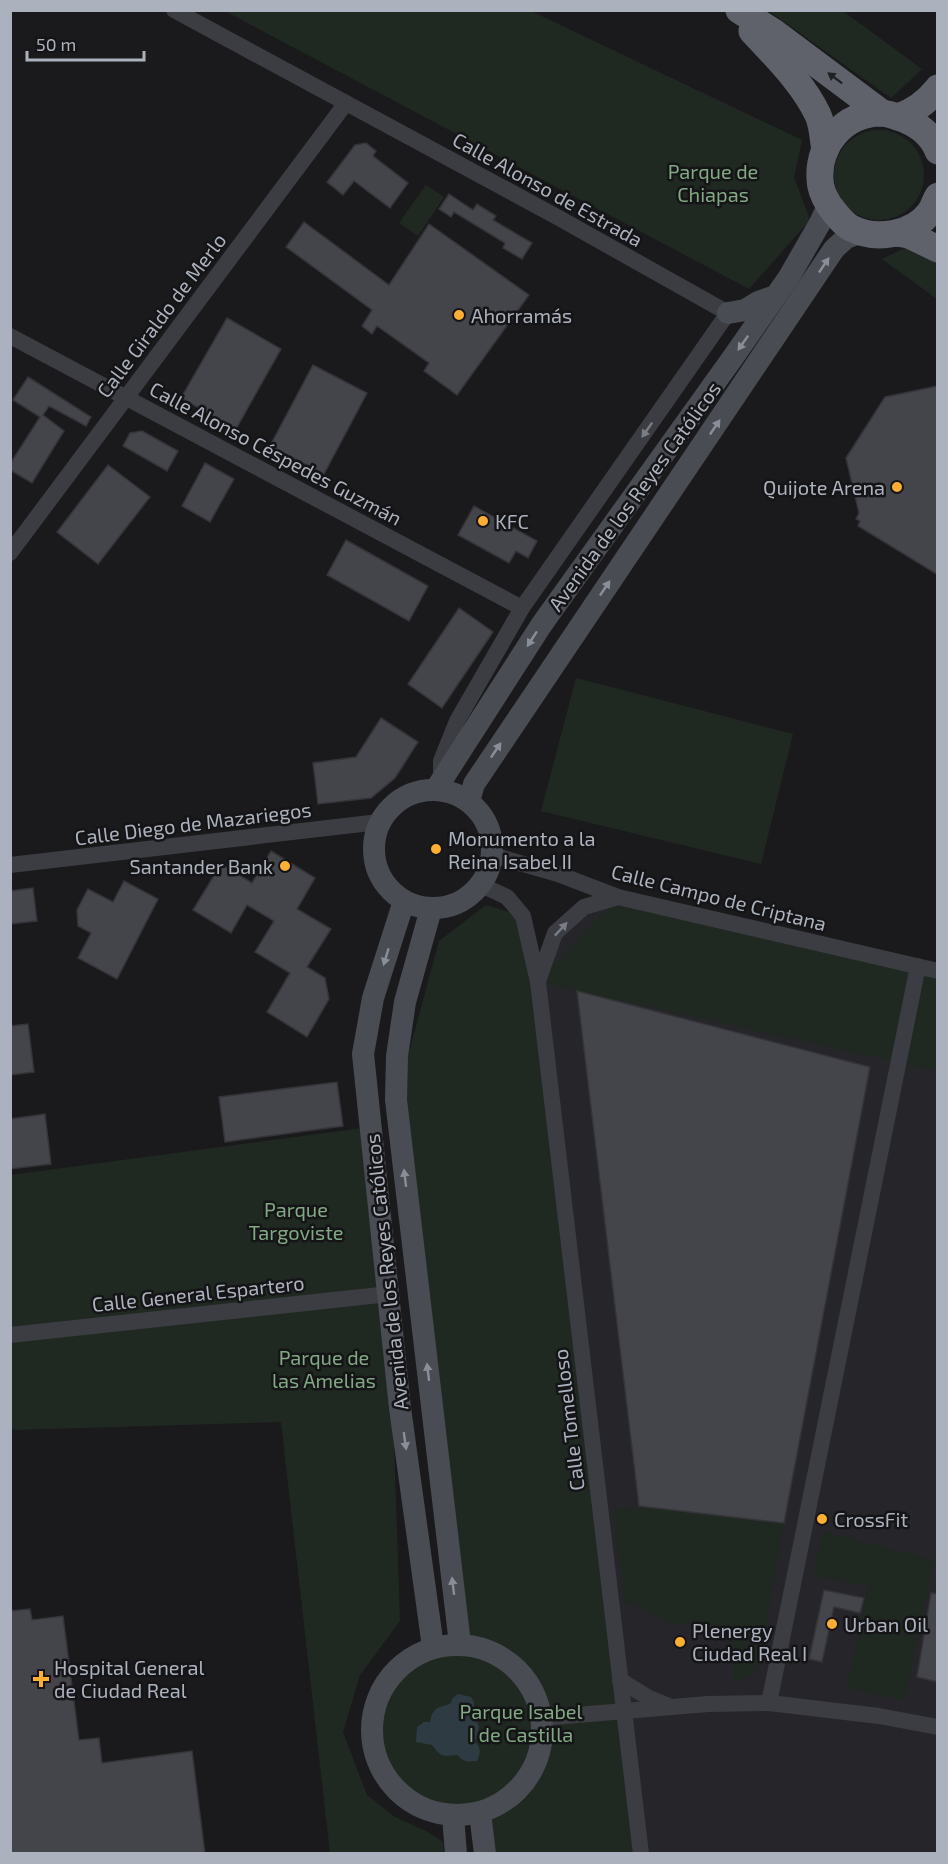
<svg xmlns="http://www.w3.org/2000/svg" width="948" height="1864" font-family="'Exo 2',sans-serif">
<rect width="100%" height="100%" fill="#1a1a1d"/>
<path fill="#26262a" d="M618,897L937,973V1853H641L538,982L555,933Z"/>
<g fill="#202921">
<path d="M225,11H531L802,140L794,177L810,220L749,289Z"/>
<path d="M769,11H843L922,69L891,98Z"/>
<circle cx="879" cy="175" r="45"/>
<path d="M426,185L444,197L418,236L399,223Z"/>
<path d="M937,229V299L882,259L936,233Z"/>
<path d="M576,678L793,734L761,864L541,811Z"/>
<path d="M618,897L937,974V1071L538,982Z"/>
<path d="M486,905L523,916L637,1853H485L480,1813L424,1805L380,1769L374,1714L392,1674L460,1644L396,1100L439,941Z"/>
<path d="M370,1127L389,1294L400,1621L360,1675L343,1732L367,1795L395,1817L428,1832L443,1842L444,1853H330L281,1422L13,1430L10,1424V1175Z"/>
<path d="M639,1506L784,1523L759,1666C751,1676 746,1681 734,1682L728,1625L673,1624L633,1603L625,1605L613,1510Z"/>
<path d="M822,1531L934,1560L905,1700L847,1689L868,1586L814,1576Z"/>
</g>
<path fill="#2f3b42" d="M458,1694L471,1697L474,1702V1707L470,1712L474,1714L479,1727L475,1742C482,1748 480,1754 477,1761C468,1762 463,1762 458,1755C443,1756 442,1758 432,1745L416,1742L417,1727L424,1722H430L432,1714L437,1708L450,1704L453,1698Z"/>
<g fill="#44454a" stroke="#343439" stroke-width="1.5">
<path d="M366,143L376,151L373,156L408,183L390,208L354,181L343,195L327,182L355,145Z"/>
<path d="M449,194L473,210L477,204L496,216L493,220L532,243L522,259L503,248L505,243L454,212L451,217L439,209Z"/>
<path d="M304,222L389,285L429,224L529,295L457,395L424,371L429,363L377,326L372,334L362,326L372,310L286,247Z"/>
<path d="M227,318L281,349L236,429L181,398Z"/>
<path d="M313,365L367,393L324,474L270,446Z"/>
<path d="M28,377L91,417L86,426L49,406L43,415L64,431L32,483L10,470V464L40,417L13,400Z"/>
<path d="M938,386V575L858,526L860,521L856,519L859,513L846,458L885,397Z"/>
<path d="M142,431L178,451L167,471L123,446L130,433Z"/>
<path d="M205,463L234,479L210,522L182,506Z"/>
<path d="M108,465L150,497L98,564L57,532Z"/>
<path d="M474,506L537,541L528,558L516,551L509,563L458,535Z"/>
<path d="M346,540L428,586L409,621L327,575Z"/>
<path d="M459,608L493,632L442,708L408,684Z"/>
<path d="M381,718L418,742L395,778L371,798L318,804L313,763L356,757Z"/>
<path d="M271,851L315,878L297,909L331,929L307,967L325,978L329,999L307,1037L267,1012L290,973L255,952L274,921L247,905L231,933L193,910L221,864L252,883Z"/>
<path d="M124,881L158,899L117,979L78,958L91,933L78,926L77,910L88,889L113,902Z"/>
<path d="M33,888L37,921L10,924V891Z"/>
<path d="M577,991L870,1067L784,1523L639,1506Z"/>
<path d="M28,1024L34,1072L10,1075V1026Z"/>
<path d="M337,1082L343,1126L225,1142L219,1097Z"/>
<path d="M45,1114L51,1164L10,1169V1119Z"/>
<path d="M824,1590L864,1598L860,1613L834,1607L822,1662L809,1659Z"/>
<path d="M931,1593L938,1594V1682L917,1677Z"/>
<path d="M30,1609L32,1620L63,1616L79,1740L99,1738L102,1763L192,1751L205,1854H10V1611Z"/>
</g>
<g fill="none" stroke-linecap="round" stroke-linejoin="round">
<g stroke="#3b3d42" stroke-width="16">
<path d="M174,10L559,218L728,313L522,608L457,721L441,761V780"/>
<path d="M10,336L522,608"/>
<path d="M10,553L346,103"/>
<path d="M492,855L558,874L618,897L938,971"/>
<path d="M10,865L379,822"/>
<path d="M481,885L507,897L523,916L538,982L641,1854"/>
<path d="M538,981L555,933L584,907L618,897"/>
<path d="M10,1335L389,1294"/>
<path d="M620,1680L649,1698L671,1707"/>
<path d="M769,1703L918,966"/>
<path d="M542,1718L708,1704L769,1703L879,1716L938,1727"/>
</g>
<g stroke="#494c52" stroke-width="22">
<path d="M728,313L745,310L758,302L775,296"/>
<path d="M436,789L542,624L734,356L789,277L820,223L826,210V200"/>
<circle cx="433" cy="849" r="59"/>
<path d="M469,801L474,784L834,249L846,238L863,232"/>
<path d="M404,901L373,998L363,1054L400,1408L433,1647"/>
<path d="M431,909L405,1002L397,1056L396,1100L460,1644"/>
<circle cx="457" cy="1730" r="85"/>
<path d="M480,1813L485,1854"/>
<path d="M453,1816L456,1854"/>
</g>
<g stroke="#5f626a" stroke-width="27">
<path d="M739,10L775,33L882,113"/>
<path d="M752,31C775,56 803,83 818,115C823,126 823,140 825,151"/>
<path d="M898,117C915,111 927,102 938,88"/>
<path d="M938,151C932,135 920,126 906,120C898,117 889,113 880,113C844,114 818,144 820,179C820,189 824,197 829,205C835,213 842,223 851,228C876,241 913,235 930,212C933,208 935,201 938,196"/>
<path d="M896,233L909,235L938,249"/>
</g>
</g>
<defs><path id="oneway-solid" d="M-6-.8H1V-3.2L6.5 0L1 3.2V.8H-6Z" transform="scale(1.5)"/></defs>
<use fill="#202124" href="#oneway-solid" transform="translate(835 78) rotate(-143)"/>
<g fill="#898e98">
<use href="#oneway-solid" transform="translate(824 265) rotate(-56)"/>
<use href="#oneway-solid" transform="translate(743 343) rotate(125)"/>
<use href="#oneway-solid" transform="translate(715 427) rotate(-56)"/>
<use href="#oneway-solid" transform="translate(605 588) rotate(-56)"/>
<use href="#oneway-solid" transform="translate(532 639) rotate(123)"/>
<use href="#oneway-solid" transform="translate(496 750) rotate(-56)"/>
<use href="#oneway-solid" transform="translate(386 957) rotate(107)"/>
<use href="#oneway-solid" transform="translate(405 1178) rotate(-97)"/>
<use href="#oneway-solid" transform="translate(428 1372) rotate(-97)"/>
<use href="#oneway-solid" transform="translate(405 1441) rotate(82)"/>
<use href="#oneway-solid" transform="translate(453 1586) rotate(-97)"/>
</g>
<g fill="#797d86">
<use href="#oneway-solid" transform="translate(647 430) rotate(125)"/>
<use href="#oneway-solid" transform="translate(561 929) rotate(-47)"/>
</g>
<g fill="#fdae33" stroke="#151518" stroke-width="2">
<circle cx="459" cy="315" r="6"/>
<circle cx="897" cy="487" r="6"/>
<circle cx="483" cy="521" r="6"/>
<circle cx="436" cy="849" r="6"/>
<circle cx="285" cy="866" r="6"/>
<circle cx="822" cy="1519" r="6"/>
<circle cx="832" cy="1624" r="6"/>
<circle cx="680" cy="1642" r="6"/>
<path d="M38 1670h6v6h6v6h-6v6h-6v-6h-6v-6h6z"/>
</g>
<g text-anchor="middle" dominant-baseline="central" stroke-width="5" stroke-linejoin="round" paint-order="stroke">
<g font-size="20" fill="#82a983" stroke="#151518">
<text x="713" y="171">Parque de<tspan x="713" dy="23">Chiapas</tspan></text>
<text x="296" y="1209">Parque<tspan x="296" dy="23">Targoviste</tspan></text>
<text x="324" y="1357">Parque de<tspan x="324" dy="23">las Amelias</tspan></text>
<text x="521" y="1711">Parque Isabel<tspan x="521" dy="23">I de Castilla</tspan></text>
</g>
<g font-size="20" fill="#acb2bd" stroke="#151518">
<text transform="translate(548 189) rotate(29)">Calle Alonso de Estrada</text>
<text transform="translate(161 315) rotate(-53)">Calle Giraldo de Merlo</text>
<text transform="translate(276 453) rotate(28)">Calle Alonso Céspedes Guzmán</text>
<text transform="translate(634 496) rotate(-54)">Avenida de los Reyes Católicos</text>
<text transform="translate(193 823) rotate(-7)">Calle Diego de Mazariegos</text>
<text transform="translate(719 897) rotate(14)">Calle Campo de Criptana</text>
<text transform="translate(386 1272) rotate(-96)">Avenida de los Reyes Católicos</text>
<text transform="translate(198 1293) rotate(-6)">Calle General Espartero</text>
<text transform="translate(568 1420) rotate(-97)">Calle Tomelloso</text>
</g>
<g font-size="20" fill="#acb2bd" stroke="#151518" text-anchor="start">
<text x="471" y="315">Ahorramás</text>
<text x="885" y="487" text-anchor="end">Quijote Arena</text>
<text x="495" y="521">KFC</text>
<text x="448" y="838">Monumento a la<tspan x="448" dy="23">Reina Isabel II</tspan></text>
<text x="273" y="866" text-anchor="end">Santander Bank</text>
<text x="834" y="1519">CrossFit</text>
<text x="844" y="1624">Urban Oil</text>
<text x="692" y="1630">Plenergy<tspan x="692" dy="23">Ciudad Real I</tspan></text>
<text x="54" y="1667">Hospital General<tspan x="54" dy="23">de Ciudad Real</tspan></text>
</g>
</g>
<rect width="948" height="1864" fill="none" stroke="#acb2bd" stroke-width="24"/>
<path d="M27 51v9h117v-9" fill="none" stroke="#acb2bd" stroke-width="3"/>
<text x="36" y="51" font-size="18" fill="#acb2bd" stroke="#151518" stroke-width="4.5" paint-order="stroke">50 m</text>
</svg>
